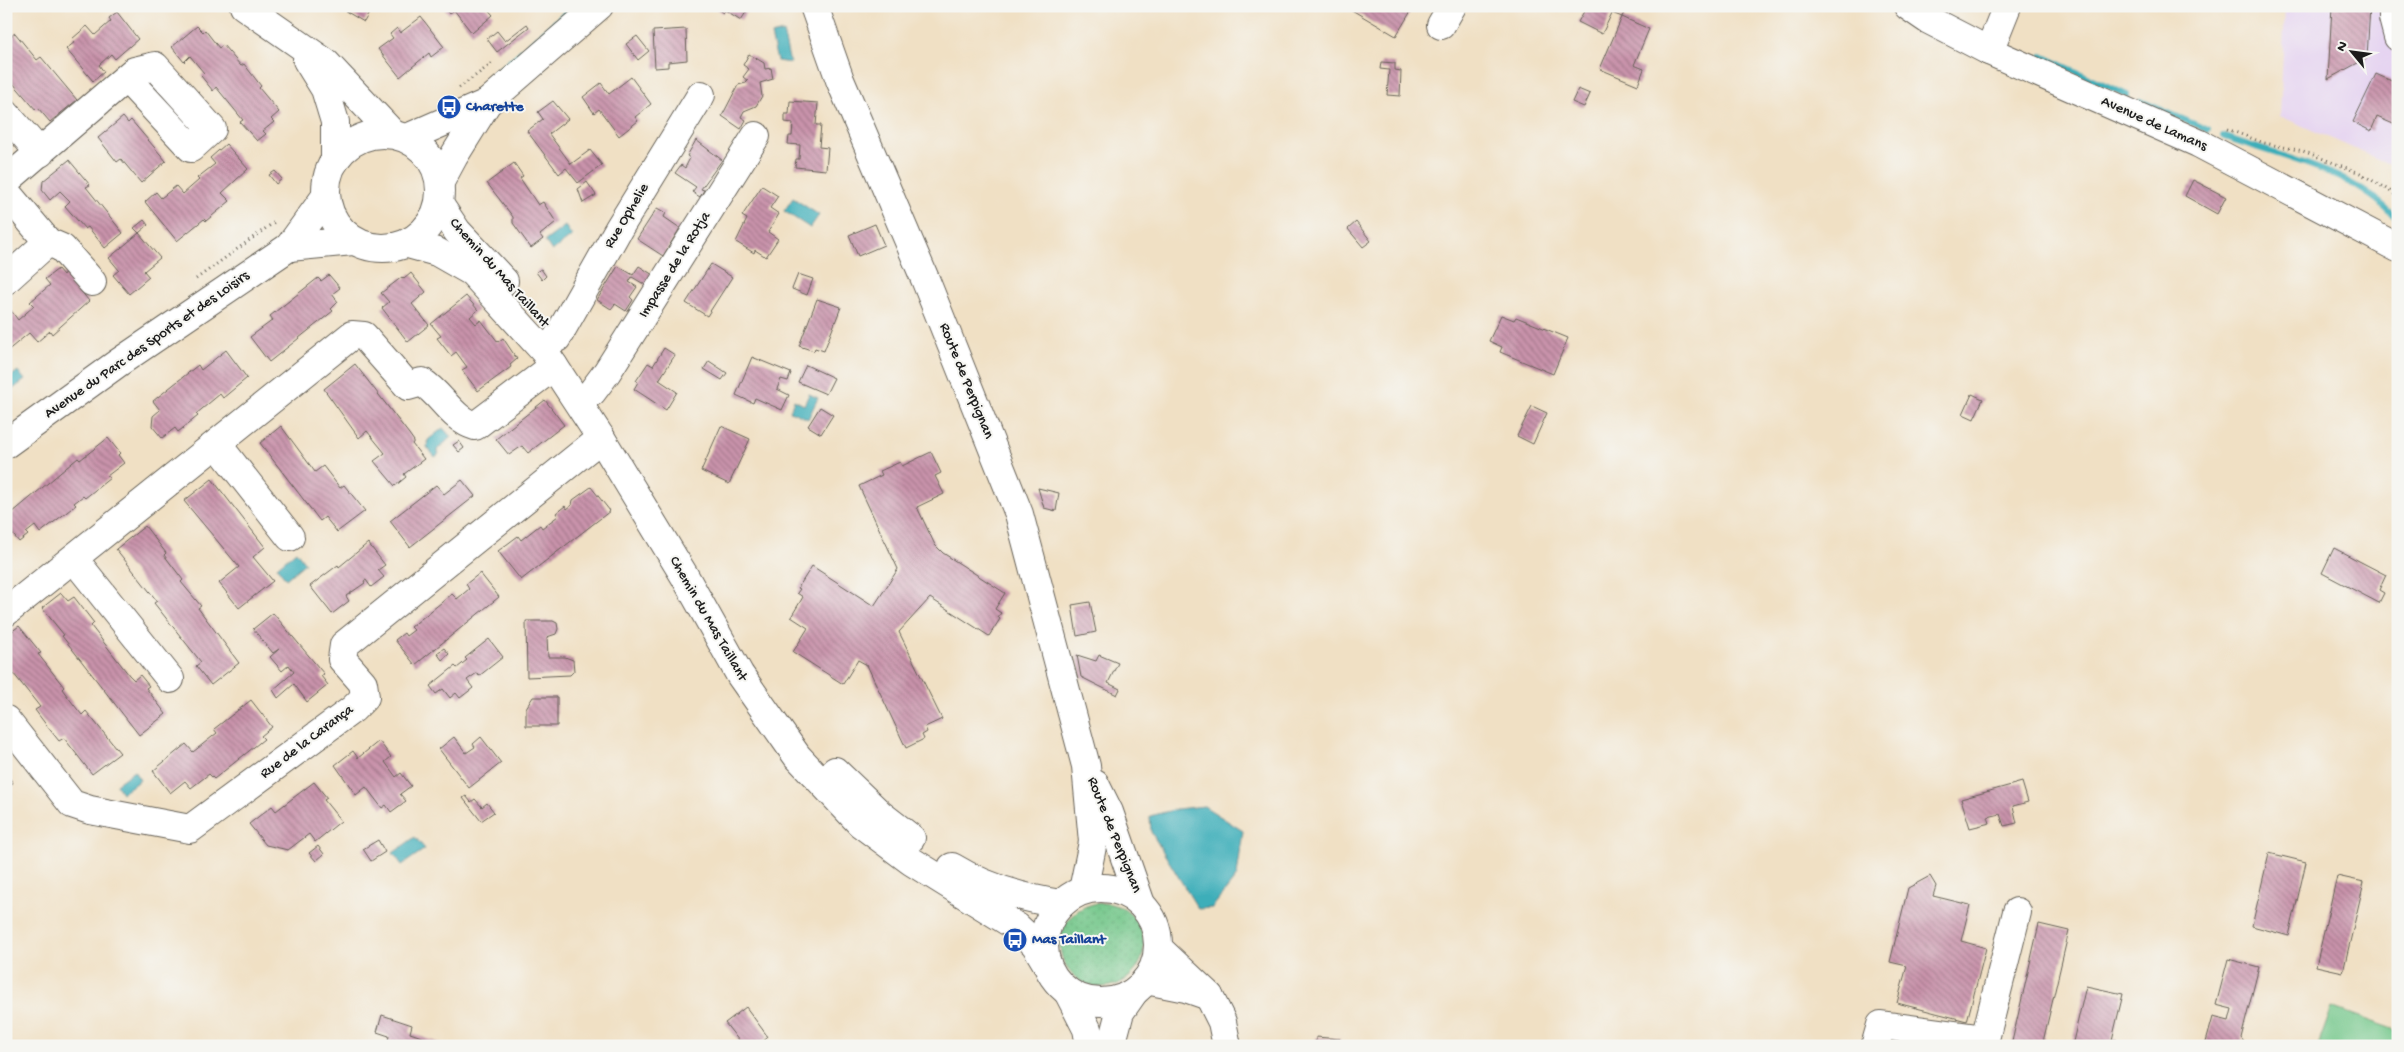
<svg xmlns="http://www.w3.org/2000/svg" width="2404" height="1052" font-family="'Gochi Hand',sans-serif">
<defs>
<pattern id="grass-dots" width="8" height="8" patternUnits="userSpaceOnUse" patternTransform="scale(1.25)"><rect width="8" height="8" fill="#74c78b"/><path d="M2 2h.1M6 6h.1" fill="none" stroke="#64aa77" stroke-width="1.8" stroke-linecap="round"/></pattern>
<pattern id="building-back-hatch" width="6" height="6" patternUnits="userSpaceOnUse" patternTransform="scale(1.25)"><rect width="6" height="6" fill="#c993ab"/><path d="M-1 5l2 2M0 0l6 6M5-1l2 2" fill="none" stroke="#a2778a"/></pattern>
</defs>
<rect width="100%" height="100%" fill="#f6f6f2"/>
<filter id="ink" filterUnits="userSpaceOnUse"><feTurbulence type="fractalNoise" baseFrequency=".02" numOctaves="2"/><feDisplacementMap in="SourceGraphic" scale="10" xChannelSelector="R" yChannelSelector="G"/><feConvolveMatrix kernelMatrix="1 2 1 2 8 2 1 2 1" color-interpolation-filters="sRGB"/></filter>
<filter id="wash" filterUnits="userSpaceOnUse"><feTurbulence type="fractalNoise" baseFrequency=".0096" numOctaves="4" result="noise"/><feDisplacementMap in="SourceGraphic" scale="20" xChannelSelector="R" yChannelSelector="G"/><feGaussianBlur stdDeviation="1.12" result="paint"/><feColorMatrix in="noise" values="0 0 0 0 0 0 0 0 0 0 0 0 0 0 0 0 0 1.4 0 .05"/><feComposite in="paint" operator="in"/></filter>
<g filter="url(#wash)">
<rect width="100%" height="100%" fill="#f0e0c4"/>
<path fill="#e5d3f1" d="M2285,6H2398V168L2280,116Z"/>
<circle fill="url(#grass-dots)" stroke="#487254" cx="1102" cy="945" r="42"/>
<path fill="#74c78b" stroke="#487254" d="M2332,1007L2398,1031V1046H2318Z"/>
<g fill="#3eaeb9" stroke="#2d656a">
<path d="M783,32L790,63L777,61L771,35Z"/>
<path d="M793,198L819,215L810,228L784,211Z"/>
<path d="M565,226L572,236L552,251L545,241Z"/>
<path d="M18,371L25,380L6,394V380Z"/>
<path d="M809,394L818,398L808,419L790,411L794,400L804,405Z"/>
<path d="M443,428L451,437L437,450L439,454L435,457L427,447L428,440Z"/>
<path d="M296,551L305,563L286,579L277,567Z"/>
<path d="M134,771L140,780L122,793L116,784Z"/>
<path d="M1204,806L1243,831L1237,876L1212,908L1198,909L1151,832L1150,816L1177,809Z"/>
<path d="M415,837L425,849L402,865L393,853Z"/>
</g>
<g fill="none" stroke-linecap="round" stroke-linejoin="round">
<g stroke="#3eaeb9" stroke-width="6">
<path d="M2042,56L2127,95"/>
<path d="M489,80L574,6"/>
<path d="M2141,101L2208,130"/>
<path d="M2223,136C2284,159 2353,169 2398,220"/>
</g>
</g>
<g id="blocks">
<g fill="url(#building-back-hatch)">
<path d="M337,6H373L364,22Z"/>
<path d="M449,6H485L493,15L472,33L454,10L449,14L445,9Z"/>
<path d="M713,6H750L741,20L725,10L723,13Z"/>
<path d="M1345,6H1414L1396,36Z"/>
<path d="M1587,6H1627L1622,17L1612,13L1602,34L1578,22Z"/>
<path d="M2332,6H2370L2367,58L2328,79Z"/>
<path d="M117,12L138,39L115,59L111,54L99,65L104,72L93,81L66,49L75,42L72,39L87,26L95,35L111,21L109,18Z"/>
<path d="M421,17L444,47L431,57L429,53L400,77L378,49L393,38L390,34L397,28L400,33Z"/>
<path d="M1622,17L1649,29L1634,65L1644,69L1638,85L1600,69Z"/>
<path d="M527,24L529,27L497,52L487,39L497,31L505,41Z"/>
<path d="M197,26L203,32L205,30L219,48L223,45L241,66L244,64L261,86L259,88L279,112L271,119L274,122L263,131L266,134L257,141L240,122L243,120L216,87L213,91L201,76L204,73L190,56L184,62L172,47Z"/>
<path d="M686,29L687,60L668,62V67L655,68L653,31Z"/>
<path d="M15,33L37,60L41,57L77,100L50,122L38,108L36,110L6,75V40Z"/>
<path d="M637,36L649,51L638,60L626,44Z"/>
<path d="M749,54L764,63L765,69L771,68L773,79L760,83L762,96L756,106L744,111L741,117L746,120L741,129L722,116L738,85L746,83L748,81L743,77L749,69L743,65Z"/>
<path d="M1381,62L1395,63V70L1401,71L1400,96L1387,95L1389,70L1380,69Z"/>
<path d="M2376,74L2398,84V126L2377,117L2371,131L2353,122Z"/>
<path d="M631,77L651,104L635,117L638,121L619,136L599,109L594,113L583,97L601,83L609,94Z"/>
<path d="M1578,89L1590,94L1584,107L1572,102Z"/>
<path d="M553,101L568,119L549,134L571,164L590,150L602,165L578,183L566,168L559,174L527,131L543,119L538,112Z"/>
<path d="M790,101L818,103L816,125H821L819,147L828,148L826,170L795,167L796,159H799L800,145L788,144L789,136H792L793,123L785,122V114H789Z"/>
<path d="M123,117L128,123L131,120L166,161L141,183L121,159L117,162L98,138Z"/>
<path d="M696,140L722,160L701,189L704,190L700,197L692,192L696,187L675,173L681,165L685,168L690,158L687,156Z"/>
<path d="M226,144L248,169L222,193L230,201L206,221L204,219L177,241L145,202L156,192L161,198L176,186L183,194L199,180L197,178L215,164L210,158Z"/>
<path d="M69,160L90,185L86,187L123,233L105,248L88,227L85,229L65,206L70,201L60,191L50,200L42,190L43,181Z"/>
<path d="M514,163L523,176L520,178L538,205L543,202L556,222L540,235L543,239L531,248L513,223V217L487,183Z"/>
<path d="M275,171L282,179L276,184L269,175Z"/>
<path d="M2193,180L2226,197L2217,214L2185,196Z"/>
<path d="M587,182L596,195L583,203L578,189Z"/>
<path d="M762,186L778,196L770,208L779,214L768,232L778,239L766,257L755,250L754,253L736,242L747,219L742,216Z"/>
<path d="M657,208L666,213L664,217L680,228L663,256L637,239Z"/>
<path d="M144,220L148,225L139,233L160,258L144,271L149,277L129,294L113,275L119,270L109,258L139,233L134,228Z"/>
<path d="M1356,222L1371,241L1363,247L1348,229Z"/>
<path d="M875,224L884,245L858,256L849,235Z"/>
<path d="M711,264L732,277L707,316L686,303Z"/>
<path d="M618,266L633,275L639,266L661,280L654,290L632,277L629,282L637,287L630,297L633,300L626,311L615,304L611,309L597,300Z"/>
<path d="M58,269L63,275L65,272L89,301L52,334L50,331L37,342L29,333L6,352V311L9,308L18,320L34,306L30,302L50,285L45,279Z"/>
<path d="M541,269L546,276L542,280L536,272Z"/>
<path d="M411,273L426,292L412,304L429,325L408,342L382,308L389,302L381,293L402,277L404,279Z"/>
<path d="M798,274L813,279L807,295L792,289Z"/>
<path d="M329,275L340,288L332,294L338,302L331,309L333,311L269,362L250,337L273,320L270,316L318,278L321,281Z"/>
<path d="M466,296L478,310L470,317L476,324L481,320L498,342L503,338L517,359L510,365L511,367L478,391L462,370L467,367L456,352L451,356L437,338L441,336L431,324Z"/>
<path d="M817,299L841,307L824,351L815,348L814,351L799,346Z"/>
<path d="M1501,315L1514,320L1516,317L1568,338L1553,374L1500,352L1502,347L1489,341Z"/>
<path d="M664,348L675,355L659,380L677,392L666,410L634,389L638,382L636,381L648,363L653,366Z"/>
<path d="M226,350L247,378L223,398L220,394L196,414L198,416L178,432L175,428L162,438L152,426L153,416L160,410L153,401L198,365L201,370Z"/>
<path d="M752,357L791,373L788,381L781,379L777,389L789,395L782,410L755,398L753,403L736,395Z"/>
<path d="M709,361L727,373L722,380L704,369Z"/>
<path d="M355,364L409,434L414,441L412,444L424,459L404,474L406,477L395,486L374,461L385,453L367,431L359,438L324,389Z"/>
<path d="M806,365L834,378L826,394L798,382Z"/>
<path d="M1972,394L1983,399L1974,419L1963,414Z"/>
<path d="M545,400L564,425L528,453L522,446L509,455L496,439Z"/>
<path d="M1532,406L1547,413L1533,444L1517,436Z"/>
<path d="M820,407L833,415L821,434L808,426Z"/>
<path d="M281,426L315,472L323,466L340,488L344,485L365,511L337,532L325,517L320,521L260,443Z"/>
<path d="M721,426L750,439L729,484L701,471Z"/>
<path d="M108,438L120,453L118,455L124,463L107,476L110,478L85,498L83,496L74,503L76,505L40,533L35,526L26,533L28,535L19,542L6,526V518L78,458L80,460Z"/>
<path d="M459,441L464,448L459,452L453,445Z"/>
<path d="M931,452L941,473L935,476L944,494L917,507L935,545L943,553L1005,593L995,609L1001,613L998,617L1000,619L989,636L930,598L899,632L942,719L925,727L927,732L922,735L924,739L906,748L867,665L858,660L843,684L793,652L808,628L791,617L803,597L797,593L800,589L798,588L812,566L874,606L898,569L859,486L882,475L880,471L900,462L902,466Z"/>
<path d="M212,479L265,547L253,557L273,581L239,608L219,583L239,567L184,501Z"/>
<path d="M462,480L475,496L410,547L390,521L436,485L444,494Z"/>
<path d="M591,487L610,511L521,580L498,551L518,536L521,540L540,525L542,528L558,516L556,513L565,506L567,509L572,505L573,500Z"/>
<path d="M1038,488L1059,493L1056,511L1044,508Z"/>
<path d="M145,526L166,553L164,555L183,580L181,582L201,606L198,608L239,663L211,685L196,666L201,662L154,603L157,601L116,549Z"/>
<path d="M368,543L385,565L378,570L384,577L371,587L366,580L364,581L365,583L346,596L349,601L332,614L310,586L338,565L339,567Z"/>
<path d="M2334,548L2386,575L2379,590L2384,593L2379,603L2322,573Z"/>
<path d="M480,573L499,597L415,665L395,640L404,633L406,636L414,630L411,627L452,594L457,599L469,589L466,584Z"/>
<path d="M61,593L68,601L74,597L94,623L91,626L129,675L134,680L140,675L149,686L146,688L166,714L139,735L62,636L64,635L42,608Z"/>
<path d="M1090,602L1096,632L1077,636L1072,605Z"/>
<path d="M273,613L324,674L321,676L328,685L307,702L294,684L278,698L273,690L294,672L289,665L282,671L270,657L279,649L273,653L253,629Z"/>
<path d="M526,621H553L557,623L558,629L556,634L547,637L548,657H565L573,660L574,671L570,675L527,677Z"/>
<path d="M19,626L41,653L38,654L64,687L62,689L74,705L82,715L86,711L120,753L92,774L64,738L59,741L47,726L35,710L40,707L6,664V636Z"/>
<path d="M489,639L503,657L479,676L477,673L467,680L473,688L460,698L456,693L450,698L443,689L436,694L430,686L455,666L457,668L467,660L465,658Z"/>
<path d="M444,648L449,654L442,660L437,653Z"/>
<path d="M1077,655L1096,661L1099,655L1118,663L1108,683L1120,689L1117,695L1081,677Z"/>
<path d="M533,697H557V726H526V708Z"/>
<path d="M251,700L272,727L261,736L264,739L214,779L209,774L191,788L185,781L170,793L153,771L186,744L193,752L217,733L214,729Z"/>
<path d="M454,737L466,753L475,747L473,744L481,737L501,763L469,788L439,749Z"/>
<path d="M379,741L391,757L385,762L396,777L401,773L411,786L400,794L406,801L391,812L386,805L382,808L366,787L356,795L335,765L353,751L358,758Z"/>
<path d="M6,773L13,783L6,788Z"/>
<path d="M314,782L327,798L324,800L341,821L315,842L309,834L288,850L266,845L249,824L272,806L276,811Z"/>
<path d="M2022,782L2028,802L2013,806L2017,823L2004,826L2000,814L1988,817L1990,823L1970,828L1961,799Z"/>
<path d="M466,796L471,802L475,799L482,807L487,803L494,812L481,821L463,798Z"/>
<path d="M378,840L385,852L371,861L363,849Z"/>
<path d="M318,846L324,854L316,861L309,853Z"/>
<path d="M2269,853L2306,862L2289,936L2252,926Z"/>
<path d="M1930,876L1936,886L1933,896L1970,905L1961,941L1986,948L1967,1021L1897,1003L1907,966L1890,962L1908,888Z"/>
<path d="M2337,876L2364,882L2343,972L2316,966Z"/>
<path d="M2039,924L2069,931L2042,1046H2011Z"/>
<path d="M2228,959L2259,967L2241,1038L2247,1046H2205L2213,1017L2229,1021L2232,1009L2216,1005Z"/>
<path d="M2086,986L2123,994L2112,1040H2117L2116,1046H2072Z"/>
<path d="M746,1007L768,1037L758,1046H743L725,1023Z"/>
<path d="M382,1015L412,1025L410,1033L449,1046H387L389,1036L377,1032Z"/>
<path d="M1316,1037L1340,1039V1046H1316Z"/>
</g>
</g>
</g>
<g filter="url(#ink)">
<use href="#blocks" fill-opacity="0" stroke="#666157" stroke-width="1"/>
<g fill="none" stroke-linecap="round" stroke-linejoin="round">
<defs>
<g id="minor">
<path d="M244,6L326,63L393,134"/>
<path d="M2393,6V18L2398,37"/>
<path d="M1441,25L1452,6"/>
<path d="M1989,51L2007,6"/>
<path d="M307,60L325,89L335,122V161"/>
<path d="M6,114L40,153"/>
<path d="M6,181L134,71L155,66L212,129L191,148L126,78"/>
<path d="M6,192L48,242L62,248L92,282"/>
<path d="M6,280L48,242"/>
<path d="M557,338L619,228L701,95"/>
<path d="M592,392L607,372L756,136"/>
<path d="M217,444L290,537"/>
<path d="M74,559L170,679"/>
<path d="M6,612L352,335L364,336L408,386L422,382C441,394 453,420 475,426L554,366"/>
<path d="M6,720L72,804L90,810L190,829L353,709L365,697L363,683L342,659L344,645L601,438"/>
<path d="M1146,980L1186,988L1209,996L1158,948"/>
<path d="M1209,996L1222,1022L1227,1046"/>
<path d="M1875,1046L1881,1025L1985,1039L2017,912"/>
</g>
<g id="major">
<path d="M814,6L840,80L925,279L1019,514L1086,766L1093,842L1083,890"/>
<path d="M1908,6L1927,19L1989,51L2198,143L2398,248"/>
<circle cx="383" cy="191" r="57"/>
<path d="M407,138L487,103"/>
<path d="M440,182L454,156L487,103L599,6"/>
<path d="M439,204L457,231L504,281"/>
<path d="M408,244L437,252L472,272L544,351L601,438L684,575L740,675L797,756L860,823L911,861L1017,927L1035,944L1047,964"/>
<path d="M289,247L353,241"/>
<path d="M6,444L118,363L289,247L326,196"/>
<path d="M835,771L880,814L911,838"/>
<path d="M1095,784L1109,812L1141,904"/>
<path d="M952,867C986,888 1022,898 1061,904"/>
<circle cx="1101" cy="945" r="57"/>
<path d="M1068,992L1087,1029L1090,1046"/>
<path d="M1111,1046L1120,1012L1134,992"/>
</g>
</defs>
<use href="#minor" stroke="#666157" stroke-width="30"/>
<use href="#major" stroke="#666157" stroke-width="30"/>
<g stroke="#666157" stroke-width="3" stroke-dasharray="1 4" stroke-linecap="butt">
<path d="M459,88L494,62"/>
<path d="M2227,129L2264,143L2303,151L2360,173L2393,193L2398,199"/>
<path d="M196,279L276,221"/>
</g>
<use href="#minor" stroke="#fff" stroke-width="28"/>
<use href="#major" stroke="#fff" stroke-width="28"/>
</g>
</g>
<defs>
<symbol id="bus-disc" viewBox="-11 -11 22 22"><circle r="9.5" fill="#1a4fb4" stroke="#f6f6f2"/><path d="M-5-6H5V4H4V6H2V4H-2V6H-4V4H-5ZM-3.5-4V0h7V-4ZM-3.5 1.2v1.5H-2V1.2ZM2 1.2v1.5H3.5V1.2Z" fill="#fff"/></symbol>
</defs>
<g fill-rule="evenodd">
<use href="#bus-disc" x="435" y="93" width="28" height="28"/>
<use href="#bus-disc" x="1001" y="926" width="28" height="28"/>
</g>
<g text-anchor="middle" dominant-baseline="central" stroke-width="4" stroke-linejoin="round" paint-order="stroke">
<g font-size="15" font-weight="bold" fill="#164399" stroke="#f6f6f2" text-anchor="start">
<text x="466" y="107">Charette</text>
<text x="1032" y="940">Mas Taillant</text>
</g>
<g font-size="15" fill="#1c1c1c" stroke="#f6f6f2">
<text transform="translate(2154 124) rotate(24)">Avenue de Lamans</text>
<text transform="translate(627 216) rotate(-59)">Rue Ophelie</text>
<text transform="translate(675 265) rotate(-58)">Impasse de la Rotja</text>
<text transform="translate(499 273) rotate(48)">Chemin du Mas Taillant</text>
<text transform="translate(147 345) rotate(-35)">Avenue du Parc des Sports et des Loisirs</text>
<text transform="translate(966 381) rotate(68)">Route de Perpignan</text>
<text transform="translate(708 619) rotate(60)">Chemin du Mas Taillant</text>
<text transform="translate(307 742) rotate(-37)">Rue de la Carança</text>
<text transform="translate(1114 835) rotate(68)">Route de Perpignan</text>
</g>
</g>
<rect width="2404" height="1052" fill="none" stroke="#f6f6f2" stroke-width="25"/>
<g transform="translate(2352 52) rotate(299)" stroke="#f6f6f2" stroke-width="4" paint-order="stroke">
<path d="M0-4L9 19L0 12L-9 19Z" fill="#1c1c1c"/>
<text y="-8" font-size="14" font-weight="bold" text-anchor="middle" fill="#1c1c1c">N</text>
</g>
</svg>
